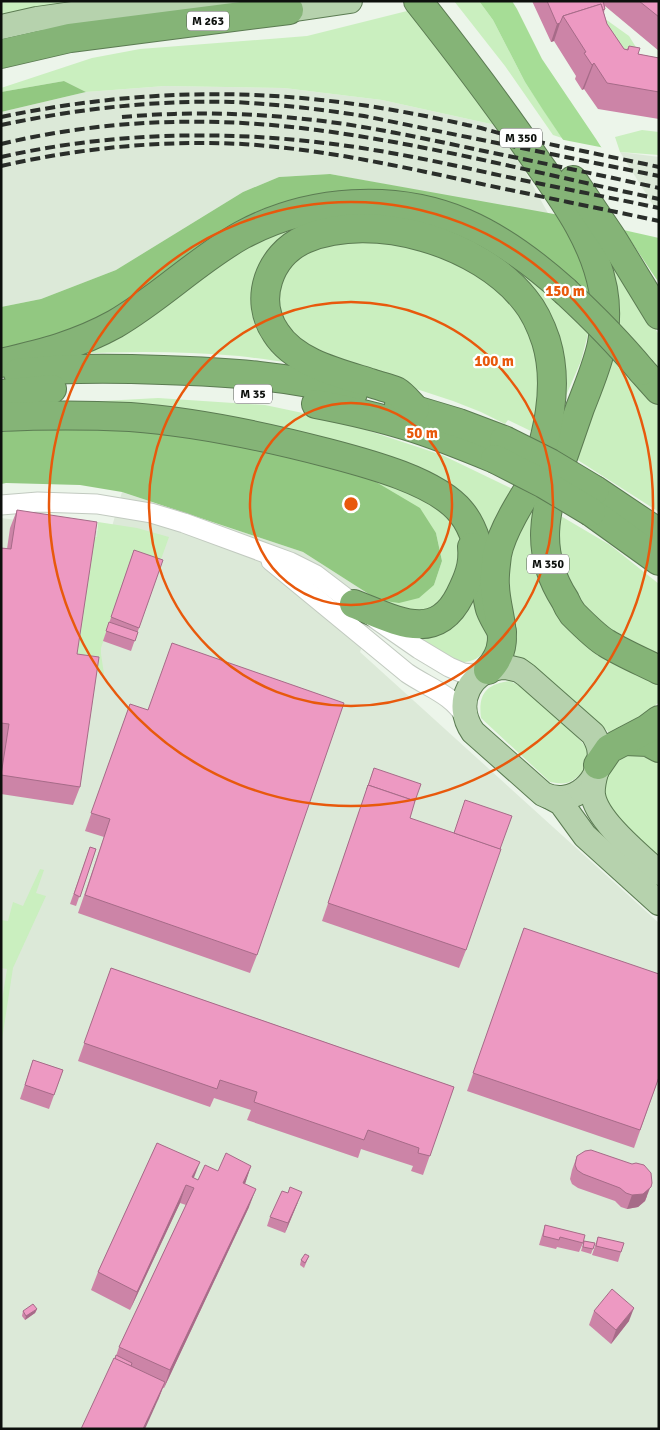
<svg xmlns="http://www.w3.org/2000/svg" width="660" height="1430" font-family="Signika,sans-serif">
<rect width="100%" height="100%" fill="#ecf5ea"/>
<g fill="#dce9d8">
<path d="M165,86L284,88L382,100L500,126L549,215L330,174L279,177L243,192L116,270L41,299L1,307V112L86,92Z"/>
<path d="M620,152L659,157V214L655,208Z"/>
<path d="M122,492L303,552L378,600L360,652L659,923V1429H1V518L80,528L111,533L113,523Z"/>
</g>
<g fill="#caefbf">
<path d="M1,1H101L1,17Z"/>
<path d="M454,1H479L493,20L525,82L562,138L553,135L505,66Z"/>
<path d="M411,10L500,126L382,100L284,88L165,86L86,92L64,81L1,92V88L92,58L140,49L307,36Z"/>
<path d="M594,11L629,36L639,52L617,56Z"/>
<path d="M642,130L659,132V155L620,152L615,137Z"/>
<path d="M360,207L413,209L465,226L515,258L570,303L590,326L581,361L558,414C559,380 560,346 543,314C503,237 375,199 296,232C260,247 245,295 263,329C270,342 280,350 291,359L292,363C275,361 257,358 239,356C183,351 127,351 71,354L70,353L71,351C108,333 142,311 175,287C196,271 217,253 240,240C278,219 318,209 360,207Z"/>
<path d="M597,231L659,335V375L617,323Z"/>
<path d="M376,237L452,255L520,307L544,365L535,433L508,420L505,424L481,412L453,401L322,358L289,339L272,293L294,252Z"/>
<path d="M611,353L659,404V512L573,457Z"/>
<path d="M158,398L265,405L336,420L442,455L517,491L486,543L452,493L66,403Z"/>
<path d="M381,475L446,508L467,543L446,607L419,618L378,600L434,585L442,561L436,533L371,479Z"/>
<path d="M537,502L536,563L659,682V702L640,720L613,736L545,676L507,658L506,599L509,539Z"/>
<path d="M554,512L610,545L659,584V656L618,638L590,616L560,567Z"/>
<path d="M98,522L137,528L169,537L159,565H129L101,648V654L104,674L94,670L73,673L93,537H97Z"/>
<path d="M468,594L479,600L488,640C486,657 471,664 455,662L408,632Z"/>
<path d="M510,681C516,684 522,687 527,690C537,697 582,739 586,748C589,757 588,766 581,773C571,784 564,785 550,782L481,718C478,694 486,684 510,681Z"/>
<path d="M619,753L659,755V861L606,805L603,786L612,762Z"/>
<path d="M40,869L44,870L36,893L46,896L13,968L1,1046V1006L7,969L1,968V920L8,921L13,902L23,906Z"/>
</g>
<g fill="#92c881">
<path d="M64,81L86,92L1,112V92Z"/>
<path d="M330,174L565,216L595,300L525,243L316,196L263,209L215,235L131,299L77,332L1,353V307L41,299L116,270L243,192L279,177Z"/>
<path d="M30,429L174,431L298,453L371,479L420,508L436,533L442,561L434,585L419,598L399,603L378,600L303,552L122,492L80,485L6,483L1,484V432Z"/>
</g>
<path fill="#a6dd96" d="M479,1H512L517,9L542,59L596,139L659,238V283L543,110L525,82L493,20Z"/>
<path fill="#ecf5ea" d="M559,139L605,148L659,233V238L619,229Z"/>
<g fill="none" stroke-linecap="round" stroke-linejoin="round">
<defs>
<g id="minor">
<path d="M1,505L38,502L97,504L151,513L184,523L290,562L316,575L354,604L419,649L449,667L463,673L471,674L482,673"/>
<path d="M271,561L407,673C429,688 452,694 466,718"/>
</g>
<g id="major">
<path d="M270,10H289L350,1"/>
<path d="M1,27L37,19L87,12L149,6L231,9"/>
<path d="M506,667L519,670L526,675L593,734C596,739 598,743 599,748C605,780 572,809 543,794L473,732C453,703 470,668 506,667Z"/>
<path d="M596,772C594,780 592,787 593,795C597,821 640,855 659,873"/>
<path d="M550,797L561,803L585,836L659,903"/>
</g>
<g id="highway">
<path d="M418,1C459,53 499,105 536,160C564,200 594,240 603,289C611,334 596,367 580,408C574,425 568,443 562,460C544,511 534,552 565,600C567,605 570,610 573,614C580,621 597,638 606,643C622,653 641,661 659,670"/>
<path d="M1,54L70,38L289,10"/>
<path d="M573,180L612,238L659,315"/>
<path d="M1,363C43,353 77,345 115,324C160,298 197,260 242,235C309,199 395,193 465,223C502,239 535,264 565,291"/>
<path d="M642,371L659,390"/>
<path d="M18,373C66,367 115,368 163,370C227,372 291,376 353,393"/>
<path d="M1,394L52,389"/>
<path d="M316,404C347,410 378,417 407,426C437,435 466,447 495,459"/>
<path d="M399,405L459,423L504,440"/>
<path d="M415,409C410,404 403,395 396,391C388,388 379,386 371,383C339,373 295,363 276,333C253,300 269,255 305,239C374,210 480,243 525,300C535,312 541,326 546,341C560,387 547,436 532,481"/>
<path d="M1,417C44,415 87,415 130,417C197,422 263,436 328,453C366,463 436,481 461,512C478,532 481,562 486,587C487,594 488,602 490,609C493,617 498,625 502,632"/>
<path d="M595,490L659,533"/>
<path d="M591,512L659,561"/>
<path d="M354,604C394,619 435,645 460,595C468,579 474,565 472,547"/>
<path d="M488,670C514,644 496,617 495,586C494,576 496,565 497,555C502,528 528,490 543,466"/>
<path d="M625,741L648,742L659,748"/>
<path d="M598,765L609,749L647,729L659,720"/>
</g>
</defs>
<use href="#minor" stroke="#c2cac0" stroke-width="21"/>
<use href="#major" stroke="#5b7b52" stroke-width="26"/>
<use href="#highway" stroke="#5b7b52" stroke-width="30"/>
<use href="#minor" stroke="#fff" stroke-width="19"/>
<use href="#major" stroke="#b6d2ad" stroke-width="24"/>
<use href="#highway" stroke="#85b477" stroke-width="28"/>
<g stroke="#2a2e2a" stroke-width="4" stroke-dasharray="10 5" stroke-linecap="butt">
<path d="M1,117C106,95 214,88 321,100C370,105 419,114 467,125C480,127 493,132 507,135C557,146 608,156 659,167"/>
<path d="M122,117C189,111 257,113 323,121C377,128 431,140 484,151C542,163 600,175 659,188"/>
<path d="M1,125C77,109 154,100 232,102C276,104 320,109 364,116L659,176"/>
<path d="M1,144C105,119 212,116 317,130C432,145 545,175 659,199"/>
<path d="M1,157C107,133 217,130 325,143C385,150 444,163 503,176C555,187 607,197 659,208"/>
<path d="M1,166C80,148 161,140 242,144C322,149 399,166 477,183C538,196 598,208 659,221"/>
</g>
<defs>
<g id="highway-bridge">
<path d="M565,291C592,316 618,342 642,371"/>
<path d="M504,440L550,463L595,490"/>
<path d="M495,459L544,484L591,512"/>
</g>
</defs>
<use href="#highway-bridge" stroke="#5b7b52" stroke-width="30" stroke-linecap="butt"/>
<use href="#highway-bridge" stroke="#85b477" stroke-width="28"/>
</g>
<g fill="#cc84a7">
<path d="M532,1H659V51L605,6L604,13L607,24L624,49H627L629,46L638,54L659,58V119L598,109L584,89L582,90L575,79L576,76L554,41L551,42Z"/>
<path d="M17,510L77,654L80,787L73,805L1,794V748L2,742H1V548L7,549L10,528Z"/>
<path d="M134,550L139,628L131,651L103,641Z"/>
<path d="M130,704L257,955L250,973L78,913L104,837L85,831Z"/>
<path d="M374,768L410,818L466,950L459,968L322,921Z"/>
<path d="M90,847L96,849L76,906L70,904Z"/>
<path d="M524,928L659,1077L634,1148L467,1091Z"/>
<path d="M111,968L454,1087L423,1175L411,1171L413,1166L361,1149L358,1158L247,1120L251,1110L214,1098L210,1107L78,1061Z"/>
<path d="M33,1060L63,1070L49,1109L20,1099Z"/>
<path d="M157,1143L194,1178L198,1180L218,1171L251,1166L245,1183L249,1207L164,1388H163L158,1400L115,1359L119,1347L186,1205L180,1203L130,1310L91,1290L98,1272Z"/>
<path d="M577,1156L647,1196L645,1201L638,1207L627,1209L621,1207L615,1201L578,1188L572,1184L570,1179L572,1170Z"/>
<path d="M298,1202L285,1233L267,1226L270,1217Z"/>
<path d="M545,1225L583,1243L579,1252L557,1247L556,1249L539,1245Z"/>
<path d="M598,1237L621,1252L618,1262L592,1255Z"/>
<path d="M584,1241L595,1243L591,1254L581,1251Z"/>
<path d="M309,1256L304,1268L300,1265L301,1260Z"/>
<path d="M37,1309L35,1313L25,1320L22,1316L23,1311Z"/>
<path d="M594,1311L629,1321L611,1344L589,1325Z"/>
</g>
<g fill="#a66b88">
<path d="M560,23L554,41L551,42L557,24Z"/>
<path d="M594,63L584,89L582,90L592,65Z"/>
<path d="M200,1162L193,1180L192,1177Z"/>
<path d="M251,1166L245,1184L243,1183Z"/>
<path d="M652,1183L645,1201L638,1207L627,1209L632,1195Z"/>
<path d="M186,1185L180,1203L130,1310L137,1292Z"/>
<path d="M256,1189L249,1207L164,1388L170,1370Z"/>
<path d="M302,1192L298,1202L285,1233L288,1223Z"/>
<path d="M634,1308L629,1321L611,1344L616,1330Z"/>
<path d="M37,1309L35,1313L25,1320L26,1316Z"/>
<path d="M165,1382L158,1400L145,1429H143Z"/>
</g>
<g fill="#ed99c2" stroke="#a66b88">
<path d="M547,1H603L605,9L603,10L601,4L563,16L560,23L557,24Z"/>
<path d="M639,1H659V17Z"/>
<path d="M601,4L607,24L624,49L628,50L629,46L640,48L638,54L659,58V92L607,83L594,63L592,65L584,53L586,52L563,16Z"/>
<path d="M17,510L97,522L77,654L99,657L80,787L1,775L9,724L1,723V548L11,549Z"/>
<path d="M134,550L163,560L139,628L111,617Z"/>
<path d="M109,622L138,632L135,641L106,631Z"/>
<path d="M172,643L344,703L257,955L85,895L110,819L91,813L130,704L148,710Z"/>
<path d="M374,768L421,784L415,801L368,785L367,789Z"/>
<path d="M368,785L415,801L410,818L501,849L466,950L328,903Z"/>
<path d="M465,800L512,816L500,849L454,833Z"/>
<path d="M90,847L96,849L80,897L74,894Z"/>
<path d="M524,928L659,974V1077L640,1130L473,1073Z"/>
<path d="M111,968L454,1087L430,1156L418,1153L419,1148L368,1130L364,1140L254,1102L257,1092L220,1080L217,1089L84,1043Z"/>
<path d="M33,1060L63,1070L54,1095L25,1085Z"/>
<path d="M157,1143L200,1162L192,1177L198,1180L205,1165L218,1171L226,1153L251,1166L243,1183L256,1189L170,1370L119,1347L194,1188L186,1185L137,1292L98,1272Z"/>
<path d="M591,1150L632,1164L636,1163L644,1165L651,1173L652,1183L651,1187L643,1194L632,1195L626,1193L620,1188L583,1174L577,1170L575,1165L577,1156L585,1151Z"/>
<path d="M290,1187L302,1192L288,1223L270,1217L282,1191L288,1193Z"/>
<path d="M545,1225L585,1235L583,1243L560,1237L559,1240L543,1236Z"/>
<path d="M598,1237L624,1243L621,1252L596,1246Z"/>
<path d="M584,1241L595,1243L593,1249L583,1247Z"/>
<path d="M305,1254L309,1256L305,1263L301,1260Z"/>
<path d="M612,1289L634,1308L616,1330L594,1311Z"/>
<path d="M33,1304L37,1309L26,1316L23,1311Z"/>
<path d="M116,1355L132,1363L131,1366L115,1359Z"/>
<path d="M114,1358L165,1382L143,1429H81Z"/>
</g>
<g fill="none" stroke="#e8590c" stroke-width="2.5">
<circle cx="351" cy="504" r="101"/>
<circle cx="351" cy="504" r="202"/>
<circle cx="351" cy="504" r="302"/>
</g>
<g text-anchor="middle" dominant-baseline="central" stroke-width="4.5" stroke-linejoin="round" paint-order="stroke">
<g fill="#fff" stroke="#565856" stroke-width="1">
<rect x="187" y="11.5" width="42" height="19" rx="4"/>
<rect x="500" y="128.5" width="42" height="19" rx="4"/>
<rect x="234" y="384.5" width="38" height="19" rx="4"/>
<rect x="527" y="554.5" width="42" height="19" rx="4"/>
</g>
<g font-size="12" font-weight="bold" fill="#0d100d">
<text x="208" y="21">M 263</text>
<text x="521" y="138">M 350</text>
<text x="253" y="394">M 35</text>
<text x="548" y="564">M 350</text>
</g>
</g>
<circle cx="351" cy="504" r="8" fill="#e8590c" stroke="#fff" stroke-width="2.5"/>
<g font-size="15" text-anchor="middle" font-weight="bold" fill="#e8590c" stroke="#fff" stroke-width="4.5" stroke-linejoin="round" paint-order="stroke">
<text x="565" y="296">150 m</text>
<text x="494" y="366">100 m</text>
<text x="422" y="438">50 m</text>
</g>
<rect width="660" height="1430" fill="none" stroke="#0d100d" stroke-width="5"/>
</svg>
